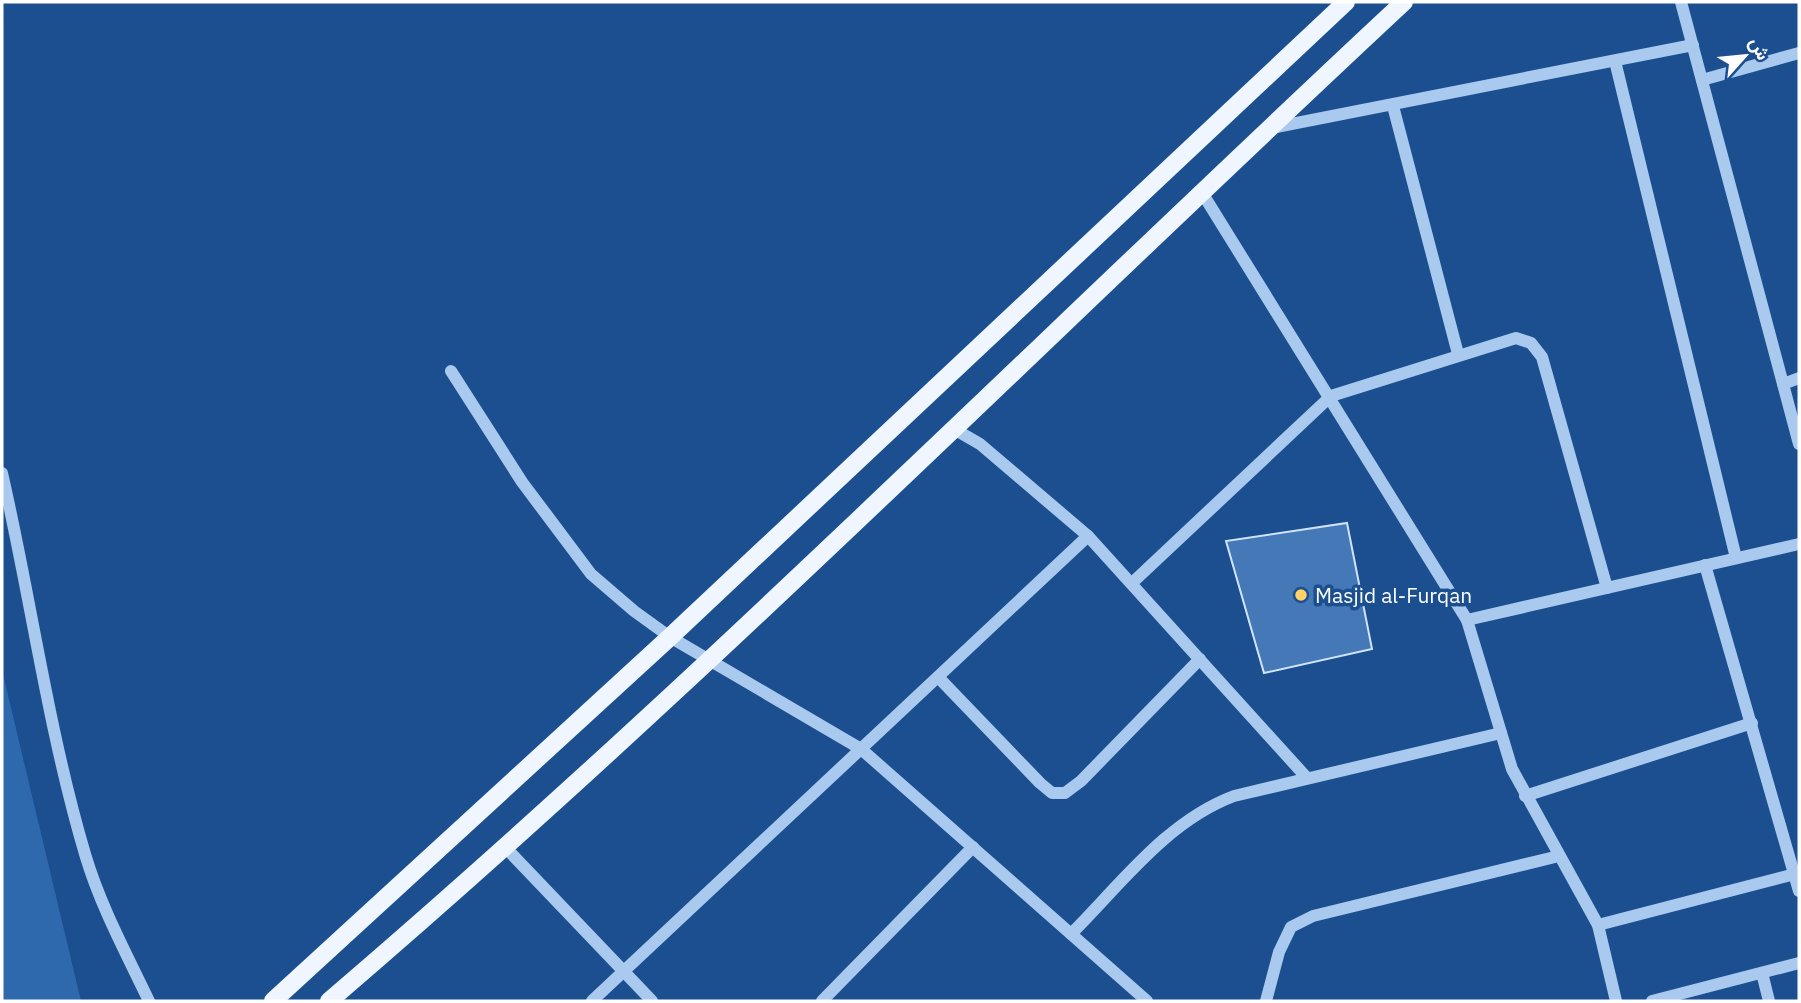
<svg xmlns="http://www.w3.org/2000/svg" width="1801" height="1003" font-family="'IBM Plex Sans',Vazirmatn,sans-serif">
<rect width="100%" height="100%" fill="#1b4f8f"/>
<path fill="#2e69ad" d="M2,670L81,1001H2Z"/>
<path fill="#4478b7" stroke="#cfe3fa" stroke-width="2" d="M1347,523L1372,649L1264,673L1226,541Z"/>
<g fill="none" stroke-linecap="round" stroke-linejoin="round">
<g stroke="#a9c9ee" stroke-width="12">
<path d="M1681,2L1799,444"/>
<path d="M1615,61L1736,558"/>
<path d="M1702,80L1799,53"/>
<path d="M1393,106L1458,354"/>
<path d="M1271,128L1693,45"/>
<path d="M1201,191L1467,620L1799,544"/>
<path d="M451,371L522,482L591,574L634,611L670,637L861,749L1147,1001"/>
<path d="M1783,384L1799,378"/>
<path d="M954,429L980,444L1088,536L1307,778"/>
<path d="M2,473C31,599 48,729 85,854C100,905 126,953 149,1001"/>
<path d="M1705,565L1799,891"/>
<path d="M1132,583L1331,396L1516,338L1531,343L1542,357L1607,588"/>
<path d="M1467,620L1512,769L1598,925L1616,1001"/>
<path d="M938,677L1040,783L1052,793H1065L1081,781L1200,659"/>
<path d="M1525,796L1752,723"/>
<path d="M504,846L652,1001"/>
<path d="M1598,925L1795,874"/>
<path d="M1071,934C1121,884 1167,821 1234,796L1501,733"/>
<path d="M1762,973L1769,1001"/>
<path d="M592,1001L1088,536"/>
<path d="M822,1001L973,847"/>
<path d="M1266,1001L1279,952L1291,927L1313,916L1559,856"/>
<path d="M1652,1001L1799,963"/>
</g>
<g stroke="#f0f6ff" stroke-width="18">
<path d="M273,1001L670,637L1346,2"/>
<path d="M329,1001C701,683 1046,335 1404,2"/>
</g>
</g>
<circle fill="#ffd166" stroke="#1b4f8f" stroke-width="2.5" cx="1301" cy="595" r="7"/>
<g text-anchor="middle" dominant-baseline="central" stroke-width="7" stroke-linejoin="round" paint-order="stroke">
<g font-size="21" fill="#fff" stroke="#1b4f8f" text-anchor="start">
<text x="1315" y="595">Masjid al-Furqan</text>
</g>
</g>
<rect width="1801" height="1003" fill="none" stroke="#ffffff" stroke-width="7"/>
<g transform="translate(1745 56) rotate(63)" stroke="#1b4f8f" stroke-width="5" paint-order="stroke">
<path d="M0-5L12 26L0 18L-12 26Z" fill="#ffffff"/>
<text y="-10" font-size="19" font-weight="bold" text-anchor="middle" fill="#ffffff">ش</text>
</g>
</svg>
